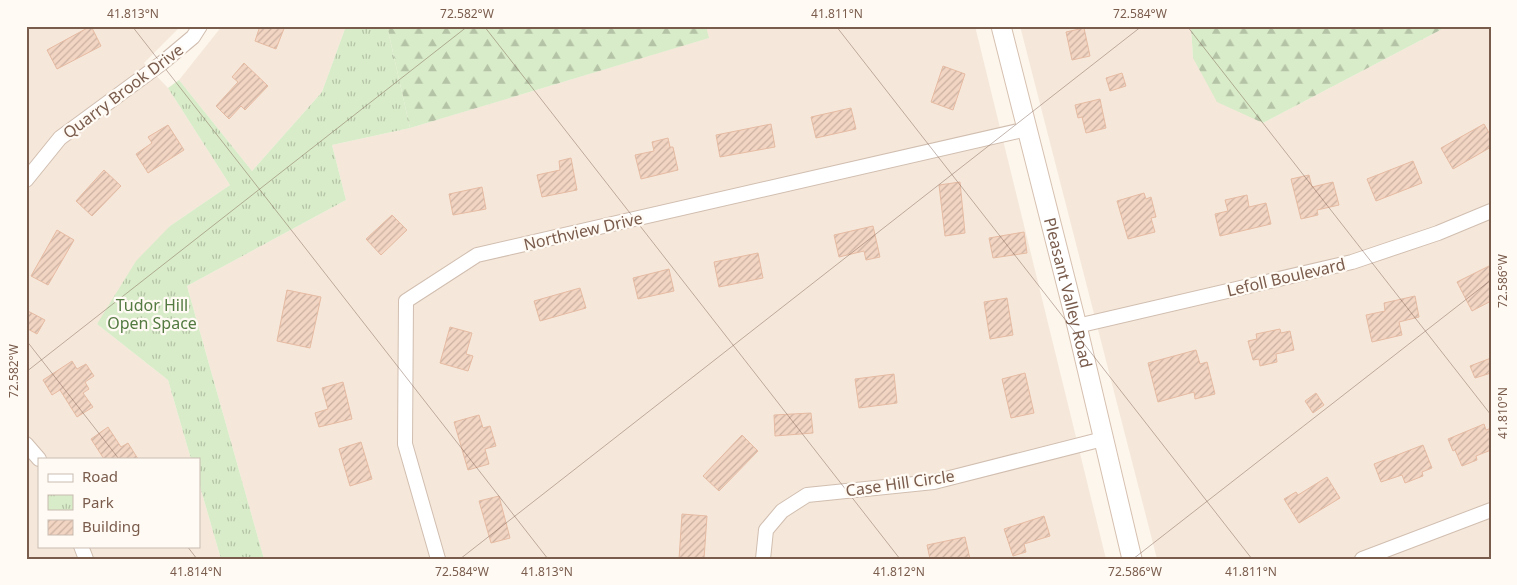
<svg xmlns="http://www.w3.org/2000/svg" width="1517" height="585" font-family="'Noto Sans',sans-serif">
<defs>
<pattern id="forest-firs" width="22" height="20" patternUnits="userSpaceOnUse" patternTransform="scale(1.25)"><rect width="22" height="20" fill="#d8ecc9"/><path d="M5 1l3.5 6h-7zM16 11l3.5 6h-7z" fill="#b4c2a5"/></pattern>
<pattern id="park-tufts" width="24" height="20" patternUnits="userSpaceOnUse" patternTransform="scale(1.25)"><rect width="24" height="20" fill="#d8ecc9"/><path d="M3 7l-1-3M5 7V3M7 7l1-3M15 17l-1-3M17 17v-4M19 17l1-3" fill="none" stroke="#b4c2a5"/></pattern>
<pattern id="building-hatch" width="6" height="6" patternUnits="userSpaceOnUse" patternTransform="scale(1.25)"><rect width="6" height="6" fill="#f3d5c3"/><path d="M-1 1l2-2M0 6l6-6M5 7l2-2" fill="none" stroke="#cab0a1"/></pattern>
</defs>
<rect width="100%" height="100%" fill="#fdf6ec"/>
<g fill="#f5e8da">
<path d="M26,26H181L144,63L168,88L230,185L170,226L97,324L168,380L191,459H39V546H199V483L221,559H26Z"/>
<path d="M222,26H346L322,92L252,171L179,80Z"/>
<path d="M706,26H975L1106,559H264L187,286L346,200L332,145L410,128L708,38Z"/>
<path d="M1020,26H1191L1193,58L1263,123L1448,26H1491V559H1157Z"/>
</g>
<g fill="url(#forest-firs)">
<path d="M387,26H706L709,38L410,128Z"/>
<path d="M1191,26H1448L1263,123L1217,102L1193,58Z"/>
</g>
<path fill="url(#park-tufts)" d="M346,26H387L410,128L332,145L346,200L187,286L264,559H221L199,483V459H191L168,380L97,324L136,261L170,226L230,185L168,88L179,80L252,171L322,92Z"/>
<g fill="url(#building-hatch)" stroke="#e6bba3">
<path d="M91,26L101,46L57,69L47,50Z"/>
<path d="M260,26H285L276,49L255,41Z"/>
<path d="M1084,28L1090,56L1072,60L1066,32Z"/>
<path d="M244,63L268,86L245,110L241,106L229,119L216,106L238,82L232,77Z"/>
<path d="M943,66L965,74L953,110L931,102Z"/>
<path d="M1122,73L1126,86L1110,91L1106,78Z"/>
<path d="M1100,99L1106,128L1086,133L1082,117L1078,118L1075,105Z"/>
<path d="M851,108L856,129L816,138L811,117Z"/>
<path d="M771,124L775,147L720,157L716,135Z"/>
<path d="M1484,124L1491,136V147L1453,169L1441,148Z"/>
<path d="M168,125L184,150L148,173L136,154L152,143L148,137Z"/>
<path d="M668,138L670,147H673L678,170L641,179L635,155L654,151L652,142Z"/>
<path d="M571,158L577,190L542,197L537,175L560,170L559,161Z"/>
<path d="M1413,161L1422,183L1376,201L1367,179Z"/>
<path d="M104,170L121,186L92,216L76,201Z"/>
<path d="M1309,175L1312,187L1333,182L1339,205L1317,210L1318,215L1301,219L1291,179Z"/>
<path d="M960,182L965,233L945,236L939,185Z"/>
<path d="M482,187L486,209L453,215L449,194Z"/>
<path d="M1144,193L1146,199L1151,197L1156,217L1151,218L1155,232L1128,239L1117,201Z"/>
<path d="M1247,195L1249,207L1266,203L1271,224L1220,236L1215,214L1228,211L1225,200Z"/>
<path d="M392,215L407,230L381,255L366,239Z"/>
<path d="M873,226L880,257L866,260L864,251L839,257L834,235Z"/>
<path d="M57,230L74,240L48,285L31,276Z"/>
<path d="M1024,232L1027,253L993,258L989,238Z"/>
<path d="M758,253L763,278L719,287L714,262Z"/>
<path d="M1491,265V301L1472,311L1457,282Z"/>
<path d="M669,269L674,291L638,299L633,278Z"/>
<path d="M580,288L586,308L540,321L534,301Z"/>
<path d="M287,290L321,297L310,348L277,341Z"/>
<path d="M1415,296L1419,317L1399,322L1402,335L1372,342L1366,315L1385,311L1384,303Z"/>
<path d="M1007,298L1013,335L990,339L984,302Z"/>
<path d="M26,310L45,320L37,334L26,328Z"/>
<path d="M450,327L472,333L466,354L473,356L468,371L440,363Z"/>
<path d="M1280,329L1281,333L1290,331L1294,350L1276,354L1277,362L1260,366L1259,359L1253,360L1248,341L1257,339L1256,334Z"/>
<path d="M1196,350L1200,364L1207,362L1215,394L1195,399L1194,392L1158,402L1148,363Z"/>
<path d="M1491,358V373L1475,378L1470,366Z"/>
<path d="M72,361L77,369L86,364L94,376L85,382L89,389L83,393L93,407L77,417L60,390L52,395L43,380Z"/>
<path d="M1025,373L1034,413L1011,418L1002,379Z"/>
<path d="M894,374L897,403L859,408L855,379Z"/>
<path d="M343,382L352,419L319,427L315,413L328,409L322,388Z"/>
<path d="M1316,393L1324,405L1313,413L1305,401Z"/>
<path d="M811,413L813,433L775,436L774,415Z"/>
<path d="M479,415L483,428L490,426L496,446L485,449L489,464L468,470L454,422Z"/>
<path d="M1484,424L1486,430L1491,428V450L1476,456L1477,460L1462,466L1455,450L1453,451L1448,439Z"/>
<path d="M108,427L121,447L128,443L138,459H104L91,439Z"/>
<path d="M742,435L758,451L719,491L703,476Z"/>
<path d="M361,442L372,479L350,486L339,449Z"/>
<path d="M1423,445L1432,468L1422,472L1423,476L1405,483L1402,475L1381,482L1374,464Z"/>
<path d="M1327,477L1340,498L1299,523L1284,499L1296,492L1298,495Z"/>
<path d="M499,496L510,538L491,543L479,501Z"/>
<path d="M682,514L707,516L704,559H679Z"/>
<path d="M1044,516L1050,536L1024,544L1026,552L1013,556L1004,529Z"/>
<path d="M965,537L970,559H930L927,545Z"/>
</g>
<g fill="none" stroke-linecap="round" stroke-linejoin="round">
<defs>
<g id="street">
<path d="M26,180L60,138L162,63L193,37L200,26"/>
<path d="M1077,326L1352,262L1438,233L1491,211"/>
<path d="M26,444L39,459"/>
<path d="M81,546L86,559"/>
<path d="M438,559L405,444L406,301L477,255L1027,129"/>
<path d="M763,559L766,530L782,511L807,495L934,482L1103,439"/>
<path d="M1362,559L1491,510"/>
</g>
<g id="secondary">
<path id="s1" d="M1001,26L1077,326L1132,559"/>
</g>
</defs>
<use href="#street" stroke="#d1beb0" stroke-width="16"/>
<use href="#secondary" stroke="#d6c0b0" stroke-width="21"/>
<use href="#street" stroke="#fff" stroke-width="14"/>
<use href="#secondary" stroke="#fff" stroke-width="19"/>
</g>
<path fill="none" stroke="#7a5c4d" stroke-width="1" stroke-opacity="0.45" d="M132,26L548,559M484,26L900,559M836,26L1252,559M1187,26L1491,415M26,340L119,459M26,372L468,26M187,546L197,559M460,559L1142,26M1133,559L1491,280"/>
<g text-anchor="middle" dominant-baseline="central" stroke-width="4.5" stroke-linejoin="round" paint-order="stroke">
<g font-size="16" fill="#7a5c4d" stroke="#fffaf3">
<text transform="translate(123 91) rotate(-37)">Quarry Brook Drive</text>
<text transform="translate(583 231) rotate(-13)">Northview Drive</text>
<text transform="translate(1286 277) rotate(-13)">Lefoll Boulevard</text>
<text stroke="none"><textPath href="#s1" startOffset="275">Pleasant Valley Road</textPath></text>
<text transform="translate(900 483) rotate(-8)">Case Hill Circle</text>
</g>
<g font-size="16" fill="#537a41" stroke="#fffaf3">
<text x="152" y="305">Tudor Hill<tspan x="152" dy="18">Open Space</tspan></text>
</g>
</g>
<rect width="1517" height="585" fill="none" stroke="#fffaf3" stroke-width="55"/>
<rect x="38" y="458" width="162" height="90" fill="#fffaf3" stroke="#cabbb1"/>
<rect x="48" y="474" width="25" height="8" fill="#ffffff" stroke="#cabbb1"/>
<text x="82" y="482" font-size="15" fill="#7a5c4d">Road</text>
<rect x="48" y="495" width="25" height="15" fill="url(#park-tufts)" stroke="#cabbb1"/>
<text x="82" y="508" font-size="15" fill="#7a5c4d">Park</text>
<rect x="48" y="520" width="25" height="15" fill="url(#building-hatch)" stroke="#cabbb1"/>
<text x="82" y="532" font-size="15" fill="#7a5c4d">Building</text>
<rect x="28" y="28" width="1462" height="530" fill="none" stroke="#7a5c4d" stroke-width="2"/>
<g font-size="12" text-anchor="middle" fill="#7a5c4d">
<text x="133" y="18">41.813°N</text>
<text x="467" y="18">72.582°W</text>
<text x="837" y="18">41.811°N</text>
<text x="1140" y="18">72.584°W</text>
<text transform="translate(1503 281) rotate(-90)" y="4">72.586°W</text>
<text transform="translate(14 371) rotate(-90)" y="4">72.582°W</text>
<text transform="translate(1503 413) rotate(-90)" y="4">41.810°N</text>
<text x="196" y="576">41.814°N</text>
<text x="462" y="576">72.584°W</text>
<text x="547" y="576">41.813°N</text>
<text x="899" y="576">41.812°N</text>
<text x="1135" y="576">72.586°W</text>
<text x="1251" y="576">41.811°N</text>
</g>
</svg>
